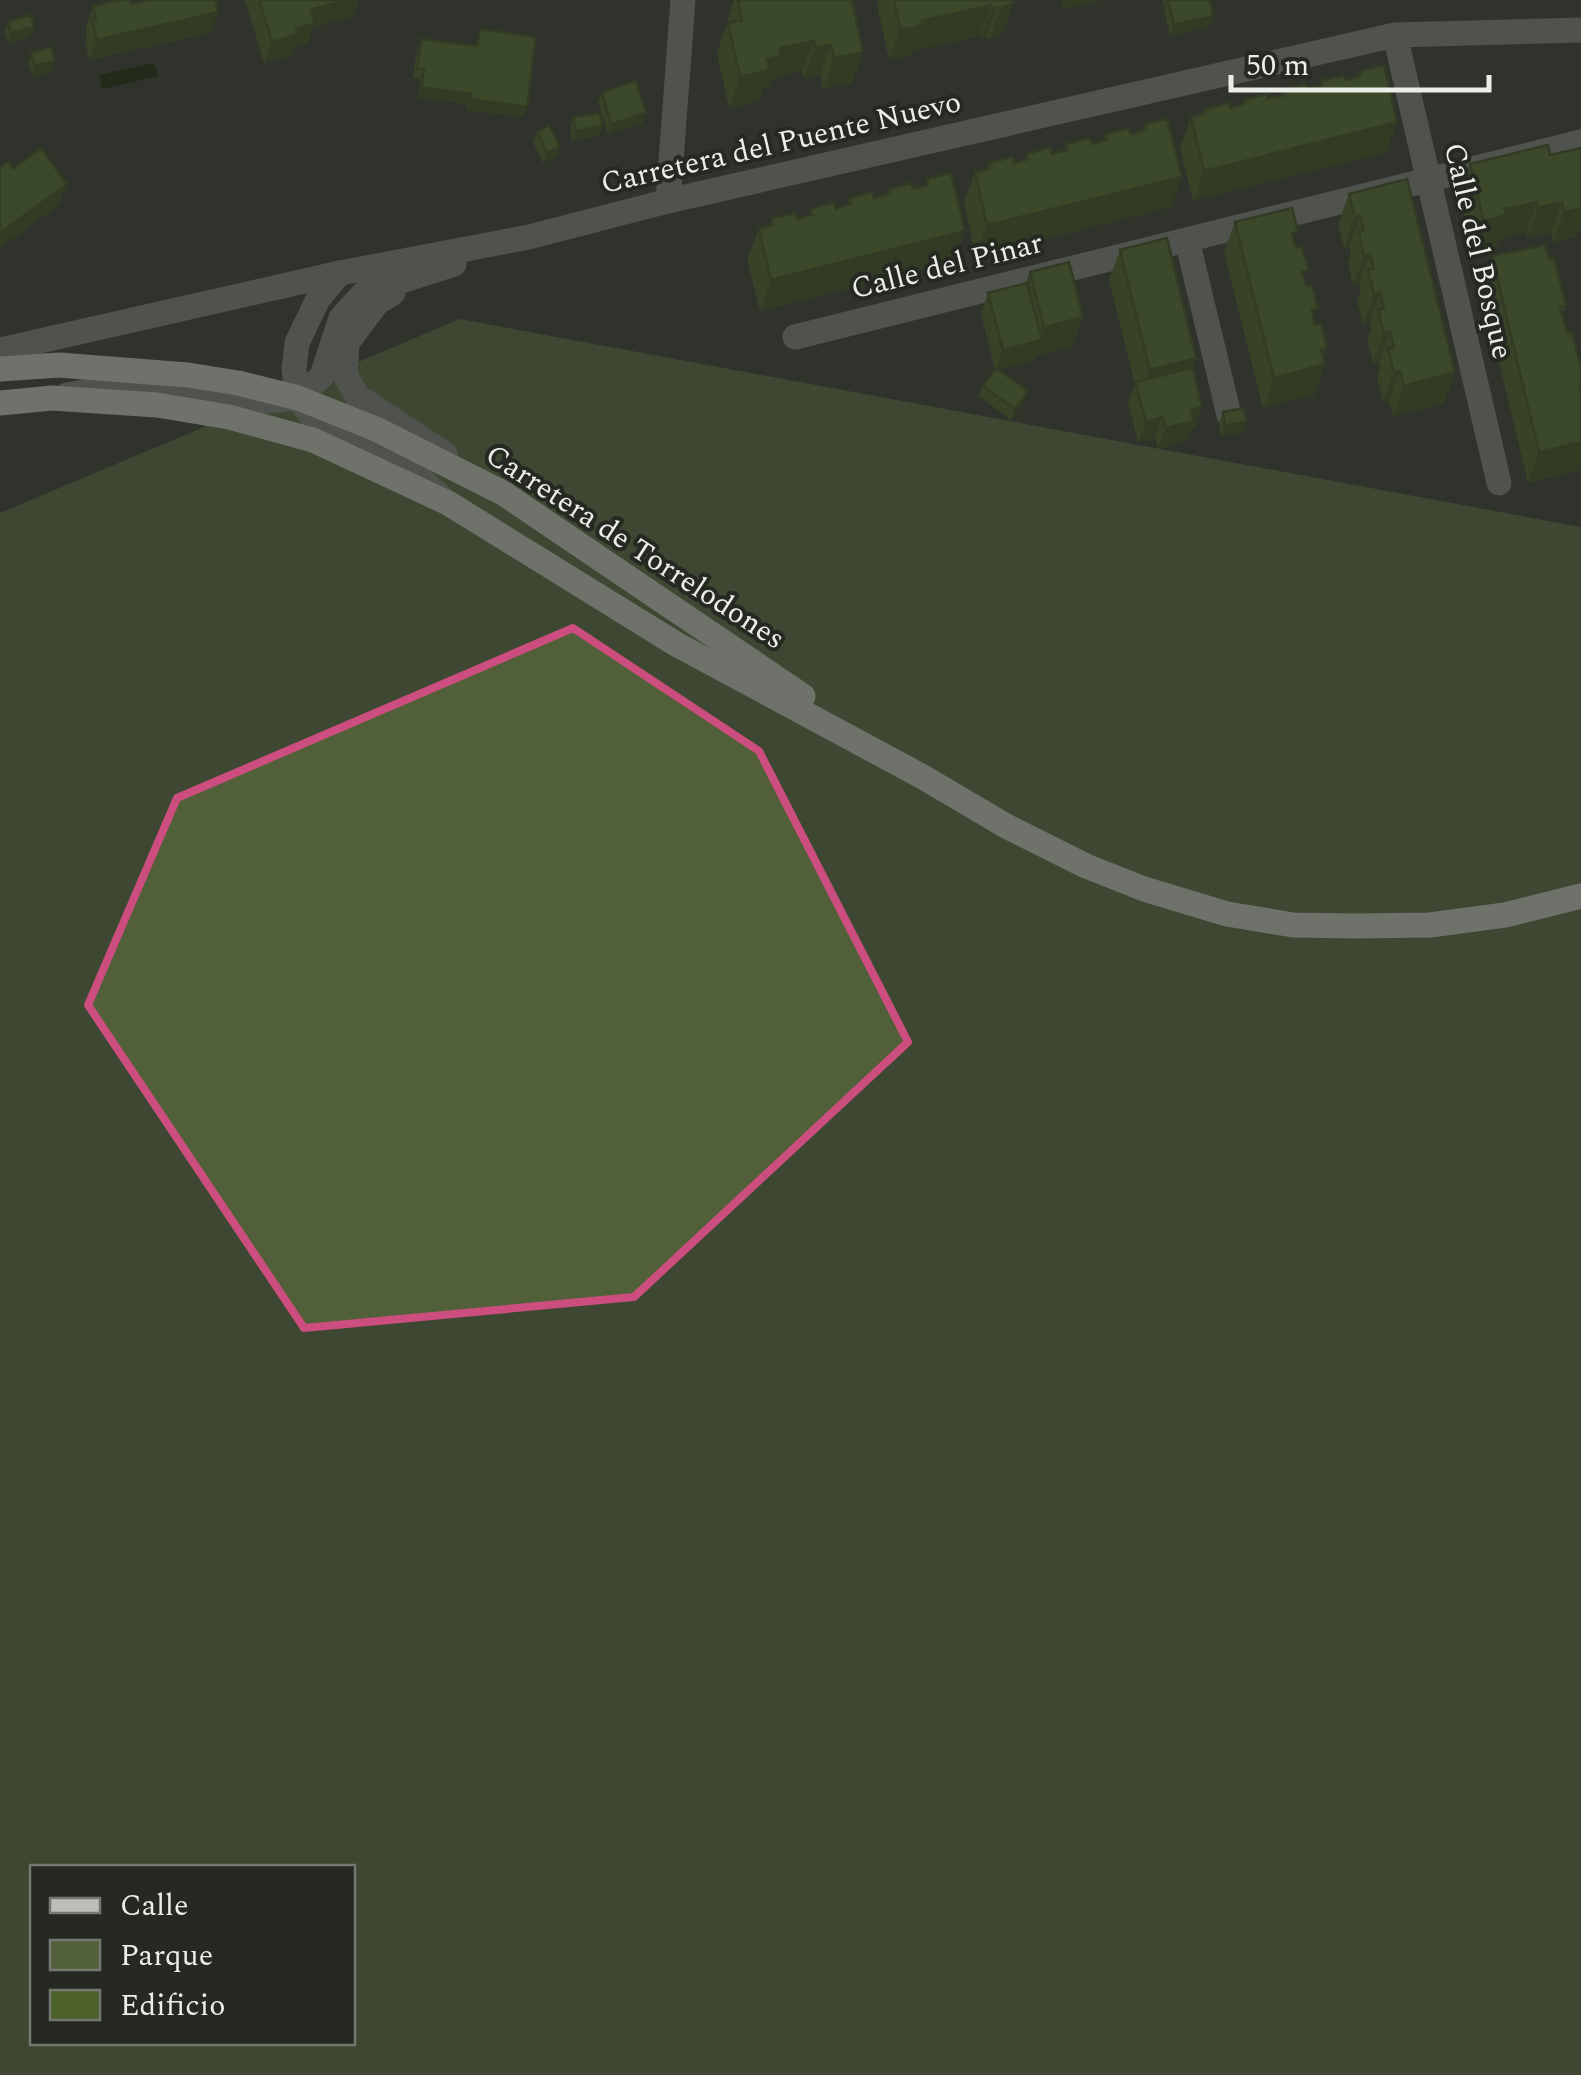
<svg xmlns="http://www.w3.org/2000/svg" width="1581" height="2075" font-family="Spectral,serif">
<rect width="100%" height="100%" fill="#30332c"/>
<path fill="#516039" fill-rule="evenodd" d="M460,319L1581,527V2075H0V513ZM32,1868H352V2042H32Z"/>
<path fill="#162003" d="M154,63L158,76L102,89L99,75Z"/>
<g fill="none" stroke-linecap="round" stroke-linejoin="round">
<g stroke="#777875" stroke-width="25">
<path d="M1395,35L1499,483"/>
<path d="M668,201L683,0"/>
<path d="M1187,240L1229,415"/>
<path d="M340,273L318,299L297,343L294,370L298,398L312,417L410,469L442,498"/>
<path d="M393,293L377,303L347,343L345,375L357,396L445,454"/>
<path d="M795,337L1581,142"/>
<path d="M0,350L340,273L529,237L668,201L1395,35L1581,30"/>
<path d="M67,395L121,385L256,402L298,398L322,376L341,318L364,293L454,264"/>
</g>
<g stroke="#bbbfb7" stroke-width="25">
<path d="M0,369L59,365L188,375L238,383L298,398L376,429L503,493L803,696"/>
<path d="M0,403L52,398L157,405L229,417L313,440L448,503L676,644L923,777L1006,826L1086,866L1144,889L1227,914L1293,925L1356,926L1430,925L1505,915L1581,896"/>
</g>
</g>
<g fill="#425422">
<path d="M245,0H359L353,16L313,28L308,44L293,48L291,55L264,63Z"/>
<path d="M734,0H852L863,52L852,83L823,89L820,75L804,79L802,71L773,78L770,86L763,88L758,101L729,108L717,53Z"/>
<path d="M879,0H1013L1003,33L989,40L986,37L981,39L980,36L913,51L912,54L906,55L905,59H889L877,5Z"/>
<path d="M1162,0H1210V26L1170,36Z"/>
<path d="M132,4L210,33L89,60L85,41L87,34L86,26L93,6Z"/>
<path d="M8,21L34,27L30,37L8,44L4,32Z"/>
<path d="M480,29L523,117L466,110L467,104L418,98L420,79L413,78L417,49L421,39L475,46Z"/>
<path d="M31,53L55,61L51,71L32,77L28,63Z"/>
<path d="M1360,71L1386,153L1193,201L1180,148L1191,117L1202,115L1204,110L1230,108L1242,105L1244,100L1267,99L1280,95L1282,90L1307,89L1319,86L1321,81L1346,80L1358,76Z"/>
<path d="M602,92L642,124L608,134L598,102Z"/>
<path d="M573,117L602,126L598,136L572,141L570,128Z"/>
<path d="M1145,124L1171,207L976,256L964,203L975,172L986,170L988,163H1014L1024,160L1027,154H1052L1064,151L1066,144H1092L1103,141L1105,134H1131L1142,131Z"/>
<path d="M537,132L560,147L556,157L543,163L533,142Z"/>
<path d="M1581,148V231L1578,232L1576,237L1553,242L1551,233L1527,238L1526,232L1499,239L1496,246L1473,251L1459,194L1470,164L1550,155Z"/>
<path d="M927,179L954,261L760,311L747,259L759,229L769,226L772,218L797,219L808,216L810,209H836L847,205L849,198H874L885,195L888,189H913L924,186Z"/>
<path d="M1349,194L1455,372L1444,403L1393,416L1389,401L1383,402L1377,378L1380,368L1379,362L1373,363L1367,340L1371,330L1369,323L1363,324L1357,301L1361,291L1359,284L1353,286L1348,263L1351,253L1349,246L1344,248L1338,224Z"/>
<path d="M1235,222L1294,241L1315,325L1327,347L1323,358L1325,364L1314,395L1263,408L1224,253Z"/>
<path d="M1120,250L1196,358L1193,368L1195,428H1191L1186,441L1158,449L1155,438L1138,442L1128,403L1135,384L1109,280Z"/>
<path d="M1492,256L1549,259L1566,306L1562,315L1567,333L1581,369L1528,483L1481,287Z"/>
<path d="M1030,272L1083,317L1072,347L1036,356L1034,361L999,370L1024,401L1011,420L979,396L983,386L995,370L981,314L988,293L1026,283Z"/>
<path d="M1223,412L1247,421L1243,432L1221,436L1219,423Z"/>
</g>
<g fill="#36451c">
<path d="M344,0H359L353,16L313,28L308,44L293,48L291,55L264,63L272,42L311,10Z"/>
<path d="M1063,0H1099V2L1059,10Z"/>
<path d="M1014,3L1003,33L989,40L1000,9Z"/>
<path d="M991,5L980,36L913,51L912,54L906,55L905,59H889L900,29L918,25L922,21Z"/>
<path d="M997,7L986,37L981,39L992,8Z"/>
<path d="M218,12L210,33L89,60L97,40Z"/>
<path d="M1213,16L1210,26L1170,36L1174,25Z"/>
<path d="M34,27L30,37L8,44L11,33Z"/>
<path d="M814,41L802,71L773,78L770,86L763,88L758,101L729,108L740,77L780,48Z"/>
<path d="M831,45L820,75L804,79L815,48Z"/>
<path d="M863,52L852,83L823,89L834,58Z"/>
<path d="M55,61L51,71L32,77L35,66Z"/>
<path d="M421,87L471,94L467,104L418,98Z"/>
<path d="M470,99L527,107L523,117L466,110Z"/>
<path d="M646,113L642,124L608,134L611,124Z"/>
<path d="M1397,122L1386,153L1193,201L1204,171Z"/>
<path d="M602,126L598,136L572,141L576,131Z"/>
<path d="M560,147L556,157L543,163L547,153Z"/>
<path d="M1182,177L1171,207L976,256L987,225Z"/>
<path d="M67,184L59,205L0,248V233Z"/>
<path d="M1537,202L1526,232L1499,239L1496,246L1473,251L1484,221L1505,209Z"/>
<path d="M1562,202L1551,233L1527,238L1538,208Z"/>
<path d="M1581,208V231L1578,232L1576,237L1553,242L1564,212Z"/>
<path d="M1360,216L1349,246L1344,248L1355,217Z"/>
<path d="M965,231L954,261L760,311L771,280Z"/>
<path d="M1370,254L1359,284L1353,286L1364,256Z"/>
<path d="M1380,292L1369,323L1363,324L1374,294Z"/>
<path d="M1083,317L1072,347L1036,356L1034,361L995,371L1003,350L1039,341L1044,327Z"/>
<path d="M1390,332L1379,362L1373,363L1384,333Z"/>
<path d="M1327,347L1321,366L1325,364L1314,395L1263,408L1274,378L1321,349Z"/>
<path d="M1196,358L1185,389L1139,400L1150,370Z"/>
<path d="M1400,371L1389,401L1383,402L1394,372Z"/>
<path d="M1455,372L1444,403L1393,416L1404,386Z"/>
<path d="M1028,391L1024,401L1011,420L1015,409Z"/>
<path d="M1202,407L1195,428H1191L1186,441L1158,449L1166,428L1191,410Z"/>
<path d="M1162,417L1155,438L1138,442L1146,422Z"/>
<path d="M1247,421L1243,432L1221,436L1225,426Z"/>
<path d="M1581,442V470L1528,483L1539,452Z"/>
</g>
<g fill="#4d6228" stroke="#36451c" stroke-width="2.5">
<path d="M119,0H131L132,4L148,0H215L218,12L97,40L92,20L96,19L93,6Z"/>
<path d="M259,0H344L311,10L315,23L296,29L298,34L272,42Z"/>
<path d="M738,0H852L863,52L834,58L831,45L815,48L814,41L780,48L781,56L767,59L769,70L740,77L728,23L742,20Z"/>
<path d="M894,0H1013L1014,3L1000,9L997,7L992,8L991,5L922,21L923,24L918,25L916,28L900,29Z"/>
<path d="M1168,0H1210L1213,16L1174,25Z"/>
<path d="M31,15L34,27L11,33L8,21Z"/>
<path d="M480,29L536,37L527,107L470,99L471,94L421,87L424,69L417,68L421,39L477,46Z"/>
<path d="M51,47L55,61L35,66L31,53Z"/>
<path d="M1384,65L1397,122L1204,171L1191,117L1205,114L1204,110L1229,103L1230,108L1245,104L1244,100L1267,94V99L1284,95L1282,90L1306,84L1307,89L1322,85L1321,81L1344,75L1346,80L1361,76L1360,71Z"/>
<path d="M636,81L646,113L611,124L602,92Z"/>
<path d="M600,113L602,126L576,131L573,117Z"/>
<path d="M1167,119L1182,177L987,225L975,172L990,169L988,163L1013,157L1014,163L1028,159L1027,154L1051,147L1052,154L1068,150L1066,144L1090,138L1092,144L1107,140L1105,134L1129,128L1131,134L1146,130L1145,124Z"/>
<path d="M549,125L560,147L547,153L537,132Z"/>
<path d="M1548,145L1550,155L1581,148V208L1564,212L1562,202L1538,208L1537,202L1505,209L1507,215L1484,221L1470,164Z"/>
<path d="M41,148L67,184L0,233V167L8,161L13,169Z"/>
<path d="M951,173L965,231L771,280L759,229L773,225L772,218L796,213L797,219L812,215L810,209L835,202L836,209L851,204L849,198L873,192L874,198L890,194L888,189L911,183L913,189L928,185L927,179Z"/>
<path d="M1407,179L1455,372L1404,386L1400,371L1394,372L1388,348L1394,347L1390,332L1384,333L1378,310L1384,308L1380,292L1374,294L1368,270L1374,269L1370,254L1364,256L1359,232L1364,230L1360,216L1355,217L1349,194Z"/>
<path d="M1292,208L1298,232L1292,233L1296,248L1302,246L1308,270L1302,272L1306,286L1312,285L1318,309L1312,310L1315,325L1321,324L1327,347L1321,349L1325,364L1274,378L1235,222Z"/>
<path d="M1167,238L1196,358L1150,370L1120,250Z"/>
<path d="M1545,245L1549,259L1554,258L1566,306L1560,307L1564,322L1567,333L1572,332L1581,369V384H1579L1581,392V442L1539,452L1492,256Z"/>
<path d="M1069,262L1083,317L1044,327L1030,272Z"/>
<path d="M1027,283L1042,340L1003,350L988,293Z"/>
<path d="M996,368L1028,391L1015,409L983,386Z"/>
<path d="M1193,368L1202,407L1191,410L1194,421L1166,428L1162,417L1146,422L1135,382Z"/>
<path d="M1243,408L1247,421L1225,426L1223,412Z"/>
</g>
<path d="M0 0H1581V2075H0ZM573,628L759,751L908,1042L634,1297L304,1328L88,1005L177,798Z" fill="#30332c" fill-opacity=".55" fill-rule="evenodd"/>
<path fill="none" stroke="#cc4e7e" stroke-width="8" stroke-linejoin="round" d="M573,628L759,751L908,1042L634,1297L304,1328L88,1005L177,798Z"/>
<g text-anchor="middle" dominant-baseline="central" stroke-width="8" stroke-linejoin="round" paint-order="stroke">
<g font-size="30" fill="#eceee9" stroke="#262922">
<text transform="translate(781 143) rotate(-13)">Carretera del Puente Nuevo</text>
<text transform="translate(1478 251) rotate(77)">Calle del Bosque</text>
<text transform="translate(947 266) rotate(-14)">Calle del Pinar</text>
<text transform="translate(635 547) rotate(33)">Carretera de Torrelodones</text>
</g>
</g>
<rect x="30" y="1865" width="325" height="180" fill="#262922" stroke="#757872" stroke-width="2.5"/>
<rect x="50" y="1898" width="50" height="15" fill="#bbbfb7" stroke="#757872" stroke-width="2.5"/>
<text x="120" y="1915" font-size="30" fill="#eceee9">Calle</text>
<rect x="50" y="1940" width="50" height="30" fill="#516039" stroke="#757872" stroke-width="2.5"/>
<text x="120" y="1965" font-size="30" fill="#eceee9">Parque</text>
<rect x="50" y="1990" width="50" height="30" fill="#4d6228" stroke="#757872" stroke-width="2.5"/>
<text x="120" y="2015" font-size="30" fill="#eceee9">Edificio</text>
<path d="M1231 75v15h258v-15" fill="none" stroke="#eceee9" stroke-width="5"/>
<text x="1246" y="75" font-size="30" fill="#eceee9" stroke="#262922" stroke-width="8" paint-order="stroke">50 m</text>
</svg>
